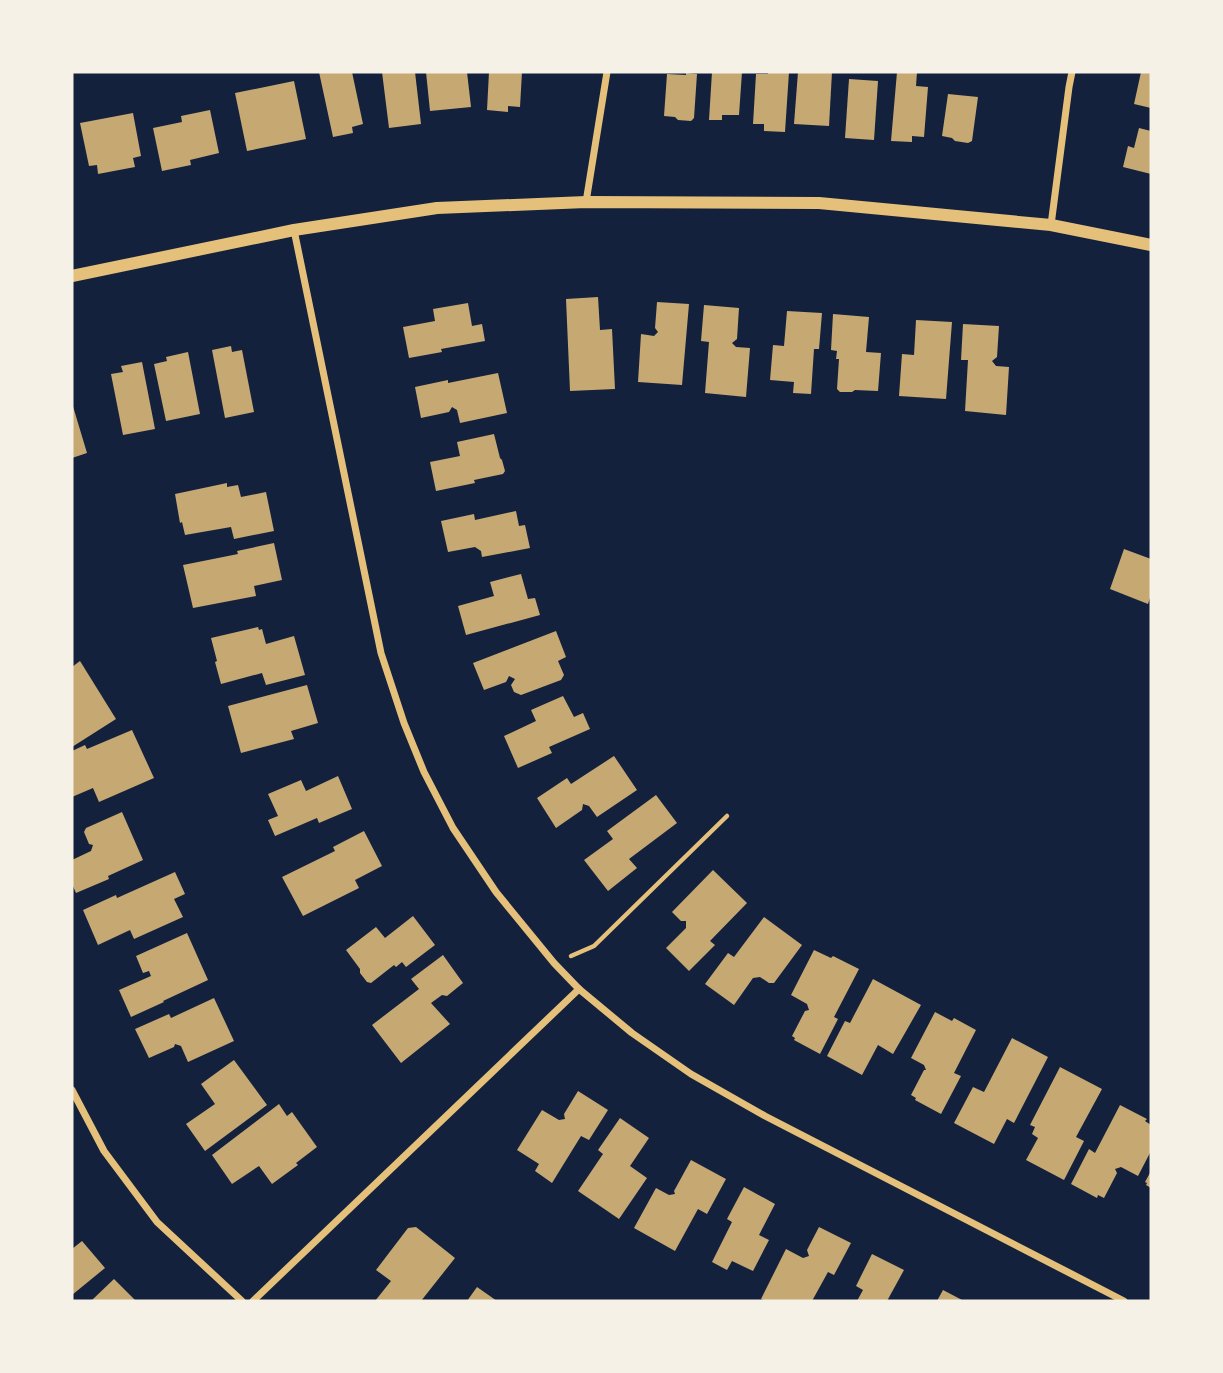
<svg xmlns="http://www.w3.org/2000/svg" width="1223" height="1373" font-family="'Golos Text',sans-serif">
<rect width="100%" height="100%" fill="#14213d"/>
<g fill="#c6a872">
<path d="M319,72H352L363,124L352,127L353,133L333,137Z"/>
<path d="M382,72H415L421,124L389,128Z"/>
<path d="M426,72H467L471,107L430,111Z"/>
<path d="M489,72H522L520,107L508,106V112L487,110Z"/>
<path d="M712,72H742L739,115H722V120H709Z"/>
<path d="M768,72H789L785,132L764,131V124H753L756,74H768Z"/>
<path d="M798,72H832L829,126L794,124Z"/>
<path d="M897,72H917L916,86L928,87L924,137L912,136V142L891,141Z"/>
<path d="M1141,72H1151V108L1134,104Z"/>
<path d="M686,73L697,74L694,118L691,121L678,120L675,117L664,116L667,74L686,75Z"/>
<path d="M849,79L878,81L874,140L845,138Z"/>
<path d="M294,81L306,139L247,151L235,93Z"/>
<path d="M948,94L978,97L972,141L968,143L955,141L952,138L942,136Z"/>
<path d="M210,110L219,153L190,160L191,165L162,171L153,128L182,122L181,116Z"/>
<path d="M133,113L141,156L133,158L135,167L98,174L97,165L89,166L80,123Z"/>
<path d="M1139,128L1151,131V174L1123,167L1128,146L1134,148Z"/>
<path d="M598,297L600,330L612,329L615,389L570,391L566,299Z"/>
<path d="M657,302L689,304L682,385L638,382L641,334L654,336L658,332L655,328Z"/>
<path d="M468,303L472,326L482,324L485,341L441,349L442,352L409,358L403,327L435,321L433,309Z"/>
<path d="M704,305L739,308L737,339L732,343L736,347L750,348L746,397L705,393L709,342L701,341Z"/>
<path d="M787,311L822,313L819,349H814L811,394L793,393L794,382L770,380L773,345L784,346Z"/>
<path d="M833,314L869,317L866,352L881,353L878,391L855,390L852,392H840L837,389L839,359H836L837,351L831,350Z"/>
<path d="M916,320L952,322L946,399L899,396L902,354L914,355Z"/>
<path d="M963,324L999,326L997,357L992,361L996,366L1009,367L1006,415L965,411L968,360H961Z"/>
<path d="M231,346L232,352L242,350L254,412L225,418L212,350Z"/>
<path d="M188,352L200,414L166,421L154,364L167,361L166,357Z"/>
<path d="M142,362L155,429L123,435L111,374L123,372L121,366Z"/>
<path d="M498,373L507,413L460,423L457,410L452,407L449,412L421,418L415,387L448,380V383Z"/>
<path d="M72,403L87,453L72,458Z"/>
<path d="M494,434L500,458L502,460L505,471L503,474L474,480L475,483L436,491L430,462L460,456L457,442Z"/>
<path d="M227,483V487L238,485L241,497L266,492L274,531L234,539L231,527L185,535L182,522L180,523L175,494Z"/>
<path d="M516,511L519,526L525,525L530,548L482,557L481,551L475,547L448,552L441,521L474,514L475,520Z"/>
<path d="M274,543L282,580L254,586L256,596L193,608L183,565L238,554L237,551Z"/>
<path d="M1124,549L1151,559V595L1148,604L1110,589Z"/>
<path d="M521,574L528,599L535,598L540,615L466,635L458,606L494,596L490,582Z"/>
<path d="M258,627L259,630L262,629L266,644L294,636L305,675L266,685L262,673L221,684L215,662L217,661L211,638Z"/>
<path d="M556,631L566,657L558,661L564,675L561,680L521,695L514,692L511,685L515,679L509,676L506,682L484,690L473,663Z"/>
<path d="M80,661L116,719L72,747V667Z"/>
<path d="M307,685L318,723L291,731L294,739L241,753L228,706Z"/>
<path d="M563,696L574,717L583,713L590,729L549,747L552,753L518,768L504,736L536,721L531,710Z"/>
<path d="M132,730L154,778L99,802L93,788L72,797V751L85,745L87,749Z"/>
<path d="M614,756L637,790L597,817L589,806L583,804L582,810L556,828L537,798L567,778L571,784Z"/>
<path d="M338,776L352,809L319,823L317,818L275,836L268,820L278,816L268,794L301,780L306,791Z"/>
<path d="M656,795L677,823L629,859L637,868L608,891L584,860L613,839L607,831Z"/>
<path d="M122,812L143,860L108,876L109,879L76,893L72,884V860L91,851L93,845L89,844L84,832L86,828Z"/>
<path d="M364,831L382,866L355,880L359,888L303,916L282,877L335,851L333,847Z"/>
<path d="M713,870L747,903L710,941L715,945L689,971L666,948L686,928V921H681L672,912Z"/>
<path d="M175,872L185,894L174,899L183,917L134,939L130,930L98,945L83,910L116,895L117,898Z"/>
<path d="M413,916L435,945L406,967L402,962L396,967L394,965L371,983L367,982L360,973V969L346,950L376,927L385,938Z"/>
<path d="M764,917L802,945L774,983H769L760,977L753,978L734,1005L705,984L728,953L734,957Z"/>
<path d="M187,933L208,980L163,1001L164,1002L131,1017L119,990L151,976L149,971L143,973L136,956Z"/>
<path d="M814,950L831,958L833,956L859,969L834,1017L838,1019L820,1054L794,1040L795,1038L792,1036L805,1011L809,1010L807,1004L791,995Z"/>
<path d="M443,955L463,983L447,996L442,995L431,1003L450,1024L401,1063L372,1025L419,989L411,979Z"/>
<path d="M873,979L921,1005L893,1054L878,1045L862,1075L827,1056L845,1021L850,1023Z"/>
<path d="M214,998L234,1041L188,1062L181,1046L175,1044L174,1047L149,1058L135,1029L169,1014L171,1018Z"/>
<path d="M935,1012L952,1021L954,1018L976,1030L954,1073L961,1076L941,1114L915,1100L916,1098L911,1095L924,1070H926L924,1065L911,1058Z"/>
<path d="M1012,1038L1048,1057L1014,1123L1007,1119L994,1144L954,1123L973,1087L984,1092Z"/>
<path d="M234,1060L267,1105L205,1151L186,1124L215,1104L201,1084Z"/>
<path d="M1060,1067L1102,1089L1076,1137L1084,1141L1064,1180L1026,1160L1038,1138L1032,1134L1035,1127L1030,1125Z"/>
<path d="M578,1091L608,1110L589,1140L581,1136L552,1183L535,1171L539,1164L517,1150L542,1110L559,1120L565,1119L564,1114Z"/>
<path d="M279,1104L287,1116L292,1112L317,1147L296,1163L298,1165L272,1184L259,1166L232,1184L212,1155Z"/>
<path d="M1120,1105L1147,1119L1145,1121L1151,1125V1151L1138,1176L1121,1167L1115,1169L1117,1173L1104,1198L1098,1195L1097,1198L1071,1184L1089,1149L1095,1153Z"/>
<path d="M620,1118L649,1138L630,1166L647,1178L619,1219L578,1191L603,1154L598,1150Z"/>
<path d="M691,1160L726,1179L707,1214L698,1209L675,1251L634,1228L656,1188L669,1195L675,1194L674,1191Z"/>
<path d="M1151,1171V1188L1146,1185L1147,1183L1145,1182Z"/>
<path d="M744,1187L775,1204L759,1235L769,1240L753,1271L732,1261L727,1270L712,1262L732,1222L727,1219Z"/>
<path d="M416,1227L455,1258L421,1301H375L391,1281L376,1270L408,1228Z"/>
<path d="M819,1227L851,1243L834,1275L828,1272L812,1301H766L761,1299L786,1249L803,1258L809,1256L807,1250Z"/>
<path d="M82,1241L105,1268L72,1295V1249Z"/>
<path d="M872,1254L904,1270L887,1301H857L863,1290L856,1286Z"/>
<path d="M114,1279L136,1301H91Z"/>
<path d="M477,1287L497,1301H467Z"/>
<path d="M943,1290L964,1301H937Z"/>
</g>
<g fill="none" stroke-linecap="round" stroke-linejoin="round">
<path stroke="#e5c07b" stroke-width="4.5" d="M571,956L594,946L727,816"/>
<g stroke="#e5c07b" stroke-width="7">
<path d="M586,202L607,72"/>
<path d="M1051,225L1069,87L1072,72"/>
<path d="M294,230L381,653L404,723L424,772L453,828L496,892L554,963L579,989L632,1033L691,1074L765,1116L1124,1301"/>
<path d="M72,1090L104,1151L157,1222L242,1301"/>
<path d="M253,1301L579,989"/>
</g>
<path stroke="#e5c07b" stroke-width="12" d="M72,276L294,230L437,208L586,202L819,203L1051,225L1151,245"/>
</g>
<rect width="1223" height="1373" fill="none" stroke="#f6f1e7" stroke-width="147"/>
</svg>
